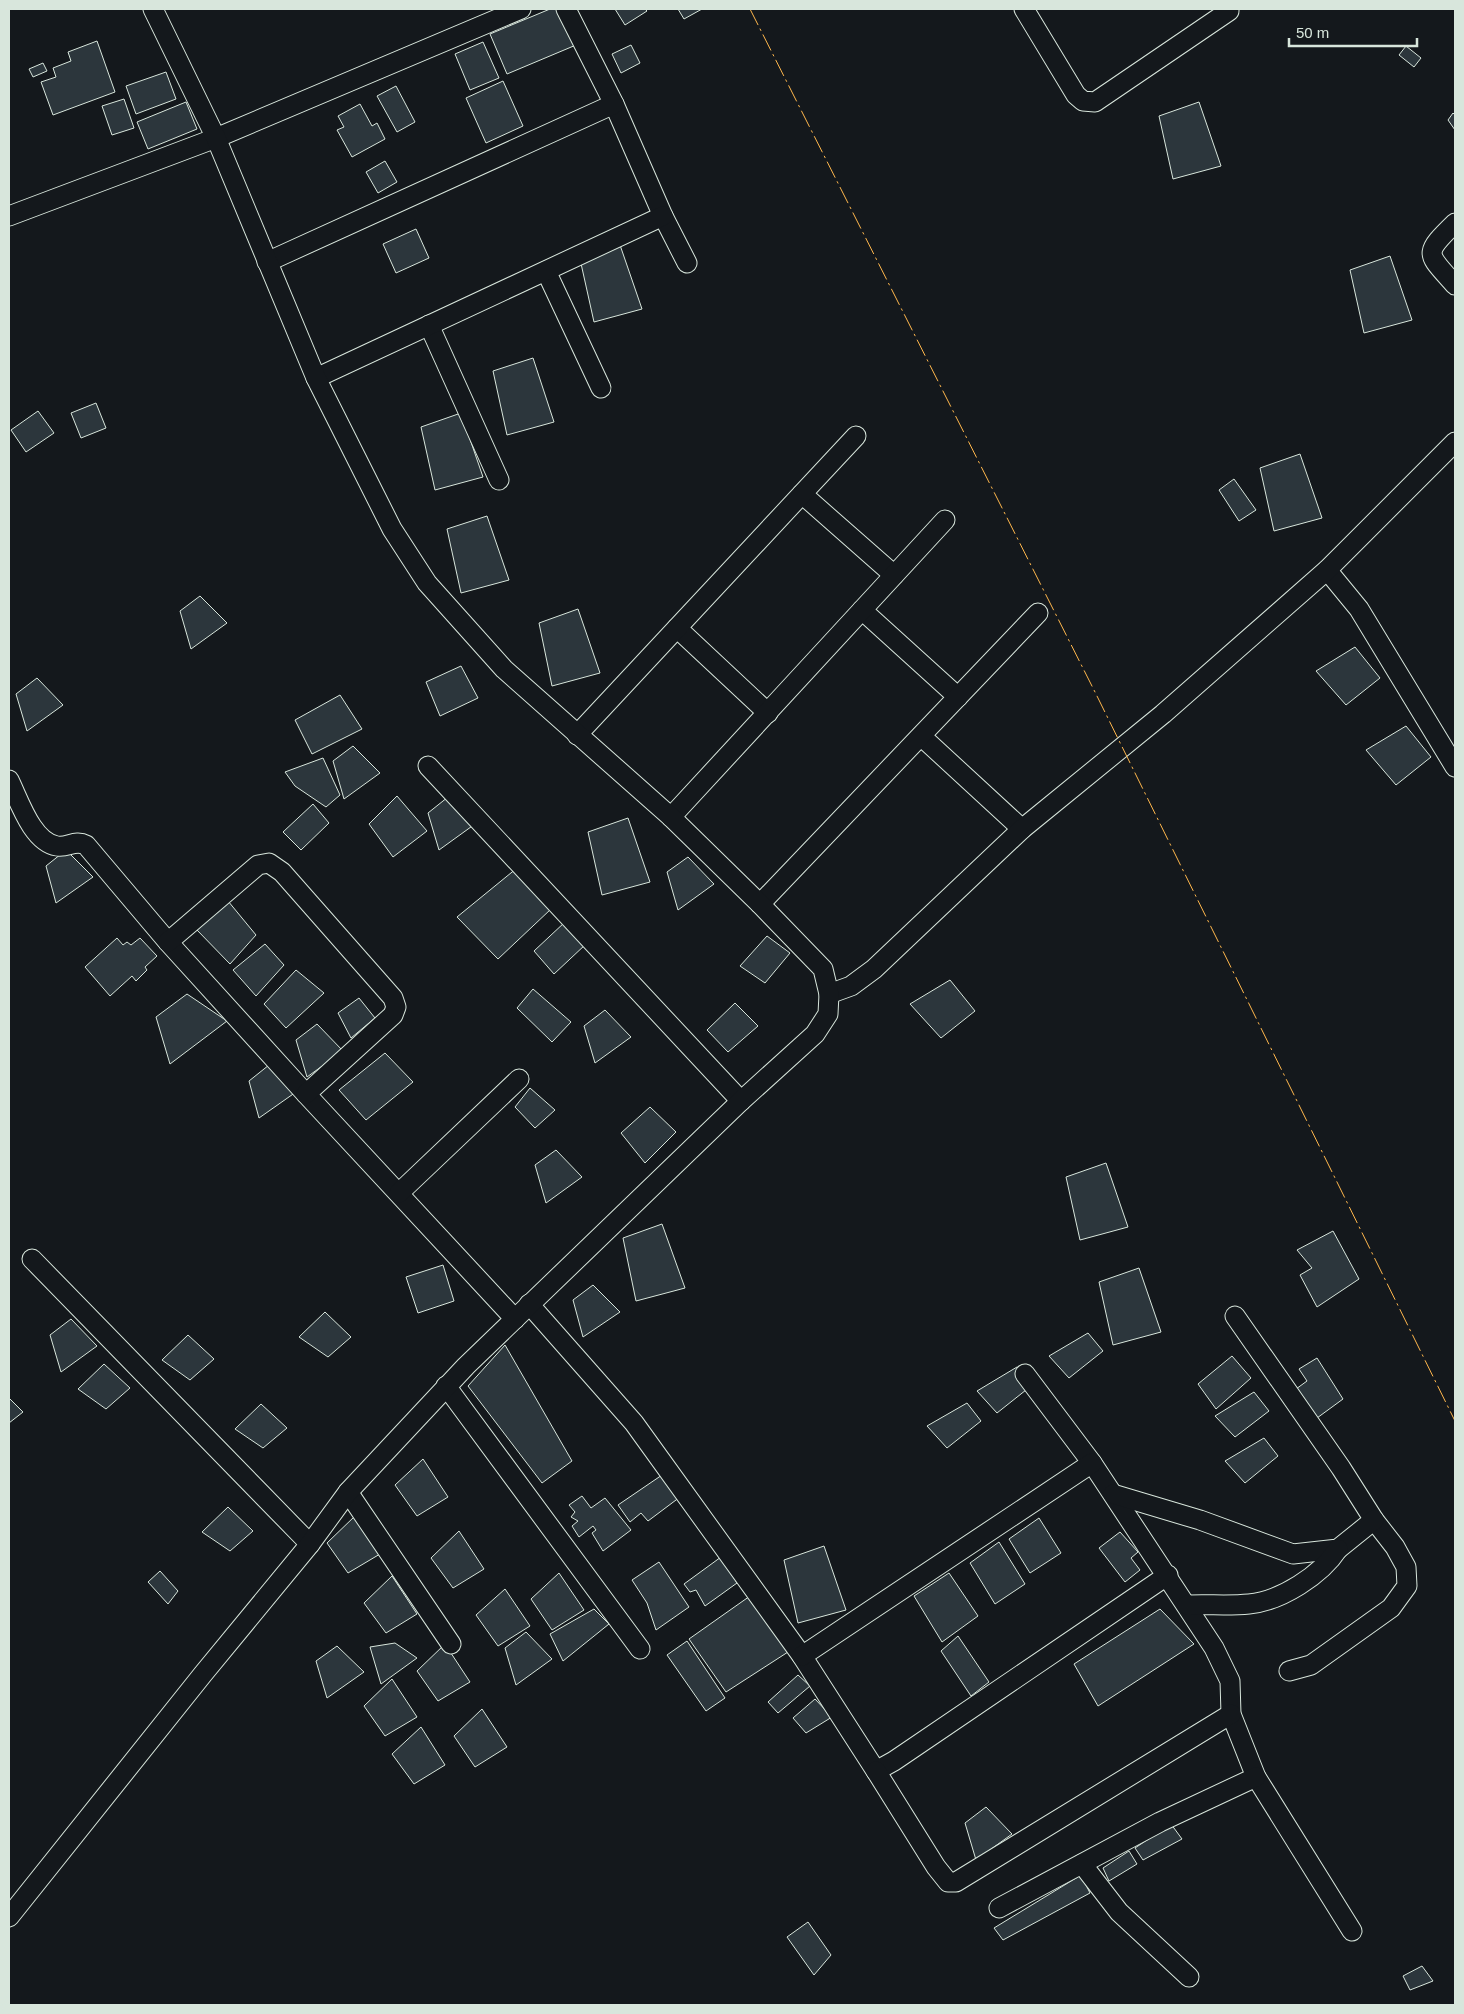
<svg xmlns="http://www.w3.org/2000/svg" width="1464" height="2014" font-family="Arial,sans-serif">
<rect width="100%" height="100%" fill="#14181c"/>
<g fill="#2c363c" stroke="#d8e6dc">
<path d="M550,9H561L576,45L507,74L490,34Z"/>
<path d="M615,9H645L647,11L625,25Z"/>
<path d="M678,9H702L684,19Z"/>
<path d="M97,41L115,92L53,115L41,82L56,77L53,68L71,61L68,52Z"/>
<path d="M483,42L499,78L470,90L455,54Z"/>
<path d="M631,45L640,63L621,73L612,54Z"/>
<path d="M1406,46L1421,58L1414,67L1399,55Z"/>
<path d="M43,63L47,71L33,77L29,69Z"/>
<path d="M166,72L176,99L136,114L126,86Z"/>
<path d="M503,81L523,126L486,143L466,98Z"/>
<path d="M396,86L415,122L397,132L377,96Z"/>
<path d="M124,99L134,128L112,135L102,106Z"/>
<path d="M186,102L197,129L148,149L137,122Z"/>
<path d="M1199,102L1221,166L1173,179L1159,116Z"/>
<path d="M360,104L372,126L377,123L385,139L352,157L337,130L344,127L338,116Z"/>
<path d="M1453,113L1455,115V130L1448,120Z"/>
<path d="M385,161L397,182L378,193L366,172Z"/>
<path d="M416,229L429,258L396,273L383,244Z"/>
<path d="M620,245L642,309L594,322L580,259Z"/>
<path d="M1390,256L1412,320L1364,333L1350,270Z"/>
<path d="M533,358L554,422L507,435L493,371Z"/>
<path d="M96,403L106,428L81,438L71,413Z"/>
<path d="M38,411L54,433L26,452L11,430Z"/>
<path d="M461,413L483,477L435,490L421,427Z"/>
<path d="M1300,454L1322,518L1274,531L1260,468Z"/>
<path d="M1234,479L1256,510L1239,521L1219,490Z"/>
<path d="M487,516L509,580L461,593L447,529Z"/>
<path d="M200,596L227,623L191,649L180,611Z"/>
<path d="M578,609L600,673L552,686L539,623Z"/>
<path d="M1355,647L1380,678L1346,705L1316,671Z"/>
<path d="M461,666L478,698L440,716L426,682Z"/>
<path d="M37,678L63,705L27,731L16,694Z"/>
<path d="M340,695L362,729L312,754L295,720Z"/>
<path d="M1406,726L1431,757L1396,785L1366,750Z"/>
<path d="M353,746L380,773L344,799L333,761Z"/>
<path d="M323,758L340,795L326,807L295,786L285,772Z"/>
<path d="M397,796L427,831L393,857L369,824Z"/>
<path d="M448,797L475,824L439,850L428,813Z"/>
<path d="M313,804L329,823L301,850L283,832Z"/>
<path d="M628,818L650,882L602,895L588,832Z"/>
<path d="M66,850L93,877L56,903L46,866Z"/>
<path d="M688,857L714,884L678,910L667,872Z"/>
<path d="M517,868L551,909L498,959L457,917Z"/>
<path d="M228,901L256,935L230,964L196,929Z"/>
<path d="M565,922L586,944L554,974L534,951Z"/>
<path d="M767,936L790,953L765,983L740,966Z"/>
<path d="M117,938L123,945L127,942L131,945L140,938L157,956L145,967L147,970L136,981L132,976L110,996L85,967Z"/>
<path d="M265,944L284,965L256,996L233,970Z"/>
<path d="M296,970L324,993L286,1028L264,1004Z"/>
<path d="M950,980L975,1011L941,1038L910,1004Z"/>
<path d="M533,989L571,1022L552,1042L517,1008Z"/>
<path d="M187,994L227,1021L170,1064L156,1017Z"/>
<path d="M359,998L375,1018L351,1038L338,1013Z"/>
<path d="M735,1003L758,1026L728,1052L707,1030Z"/>
<path d="M605,1010L631,1037L595,1063L584,1026Z"/>
<path d="M317,1024L343,1051L307,1077L296,1040Z"/>
<path d="M385,1053L413,1082L366,1120L339,1090Z"/>
<path d="M269,1065L296,1092L259,1118L249,1081Z"/>
<path d="M530,1088L555,1110L535,1128L515,1107Z"/>
<path d="M650,1107L676,1132L645,1163L621,1133Z"/>
<path d="M556,1150L582,1177L546,1203L535,1165Z"/>
<path d="M1106,1163L1128,1227L1080,1240L1066,1177Z"/>
<path d="M662,1224L685,1288L636,1301L623,1238Z"/>
<path d="M1333,1231L1359,1279L1317,1307L1300,1275L1312,1268L1297,1250Z"/>
<path d="M443,1265L454,1301L418,1313L406,1277Z"/>
<path d="M1139,1268L1161,1332L1113,1345L1099,1282Z"/>
<path d="M593,1285L620,1312L583,1337L573,1300Z"/>
<path d="M325,1312L351,1337L328,1357L299,1337Z"/>
<path d="M71,1319L97,1346L61,1372L50,1335Z"/>
<path d="M1088,1333L1103,1351L1069,1378L1049,1356Z"/>
<path d="M188,1335L214,1359L190,1380L162,1360Z"/>
<path d="M505,1345L572,1461L542,1483L468,1386Z"/>
<path d="M1232,1356L1251,1378L1216,1409L1198,1384Z"/>
<path d="M1317,1358L1343,1399L1317,1418L1296,1389L1307,1381L1299,1369Z"/>
<path d="M104,1364L130,1388L106,1409L78,1389Z"/>
<path d="M1017,1367L1031,1386L997,1413L977,1391Z"/>
<path d="M1254,1392L1269,1411L1235,1437L1215,1416Z"/>
<path d="M9,1398L23,1412L9,1423Z"/>
<path d="M967,1403L981,1421L947,1448L927,1426Z"/>
<path d="M261,1404L287,1428L263,1448L235,1429Z"/>
<path d="M1264,1438L1278,1456L1245,1483L1225,1461Z"/>
<path d="M423,1459L448,1497L417,1516L395,1485Z"/>
<path d="M662,1475L680,1497L648,1521L641,1513L630,1522L618,1505Z"/>
<path d="M582,1496L591,1508L605,1498L631,1530L603,1551L592,1533L596,1530L593,1526L579,1537L572,1526L578,1521L571,1517L575,1512L569,1505Z"/>
<path d="M228,1507L253,1531L230,1551L202,1532Z"/>
<path d="M355,1516L380,1554L348,1573L327,1543Z"/>
<path d="M1039,1518L1061,1553L1030,1573L1009,1539Z"/>
<path d="M459,1531L484,1569L453,1588L431,1558Z"/>
<path d="M1120,1532L1138,1552L1131,1558L1140,1570L1125,1582L1099,1548Z"/>
<path d="M999,1542L1025,1584L995,1604L970,1563Z"/>
<path d="M824,1546L846,1610L798,1623L784,1560Z"/>
<path d="M721,1557L737,1583L705,1606L696,1590L690,1592L684,1584Z"/>
<path d="M659,1562L689,1607L656,1630L647,1603L632,1580Z"/>
<path d="M160,1571L178,1591L168,1604L148,1582Z"/>
<path d="M559,1573L584,1610L552,1630L531,1599Z"/>
<path d="M949,1573L978,1616L942,1642L914,1596Z"/>
<path d="M392,1576L417,1614L386,1633L364,1603Z"/>
<path d="M505,1589L530,1626L498,1646L476,1615Z"/>
<path d="M750,1596L788,1652L726,1692L689,1639Z"/>
<path d="M594,1609L609,1624L563,1661L550,1634Z"/>
<path d="M1160,1609L1194,1644L1098,1706L1074,1664Z"/>
<path d="M526,1632L552,1659L516,1685L505,1648Z"/>
<path d="M958,1636L989,1682L971,1696L941,1651Z"/>
<path d="M687,1641L725,1698L706,1711L667,1655Z"/>
<path d="M395,1643L417,1658L381,1684L370,1647Z"/>
<path d="M445,1644L470,1682L438,1701L417,1671Z"/>
<path d="M337,1646L364,1672L327,1698L316,1661Z"/>
<path d="M798,1675L810,1686L778,1713L768,1702Z"/>
<path d="M392,1679L417,1717L385,1736L364,1706Z"/>
<path d="M815,1699L832,1717L806,1733L793,1718Z"/>
<path d="M482,1709L507,1747L475,1767L454,1736Z"/>
<path d="M421,1727L445,1765L414,1784L392,1754Z"/>
<path d="M986,1807L1012,1834L976,1860L965,1823Z"/>
<path d="M1171,1824L1182,1839L1143,1860L1135,1848Z"/>
<path d="M1129,1851L1137,1864L1109,1881L1103,1868Z"/>
<path d="M1081,1875L1090,1893L1003,1940L994,1928Z"/>
<path d="M808,1922L831,1955L814,1975L787,1937Z"/>
<path d="M1422,1966L1433,1981L1410,1990L1403,1976Z"/>
</g>
<g fill="none" stroke-linecap="round" stroke-linejoin="round">
<defs>
<g id="minor">
<path d="M566,9L614,104L663,216L687,263"/>
<path d="M1024,9L1076,95L1083,101L1095,102L1229,11V9"/>
<path d="M9,216L216,138L521,9"/>
<path d="M1455,223C1422,255 1427,253 1455,285"/>
<path d="M267,262L614,104"/>
<path d="M546,271L601,388"/>
<path d="M429,325L499,480"/>
<path d="M316,378L663,216"/>
<path d="M802,494L894,575"/>
<path d="M1327,570L1359,609L1455,767"/>
<path d="M862,610L958,697"/>
<path d="M677,628L768,713"/>
<path d="M577,735L856,436"/>
<path d="M921,736L1022,829"/>
<path d="M428,766L741,1101"/>
<path d="M9,780C19,800 32,842 57,846C68,848 75,839 86,845L168,942L306,1094L515,1319"/>
<path d="M671,817L945,520"/>
<path d="M760,904L1038,613"/>
<path d="M168,942L258,865L269,863L282,872L393,998L396,1007L393,1015L306,1094"/>
<path d="M829,994L851,986L874,969L1022,829L1163,714L1327,570L1455,442"/>
<path d="M399,1193L519,1079"/>
<path d="M32,1259L310,1544"/>
<path d="M529,1304L634,1423L802,1656L876,1771L894,1761L1168,1575"/>
<path d="M1235,1316L1341,1468L1374,1520L1395,1547L1406,1567L1407,1586L1391,1608L1311,1665L1289,1671"/>
<path d="M1025,1374L1092,1463L1214,1648L1230,1681L1231,1714L1256,1777L1352,1931"/>
<path d="M446,1386L640,1649"/>
<path d="M348,1492L451,1644"/>
<path d="M1113,1494L1200,1520L1293,1554L1338,1549L1374,1520"/>
<path d="M1187,1605C1207,1604 1229,1606 1249,1604C1281,1601 1321,1575 1338,1549"/>
<path d="M802,1656L1092,1463"/>
<path d="M876,1771L936,1867L948,1882H956L1231,1714"/>
<path d="M1082,1864L1119,1912L1189,1977"/>
<path d="M999,1908L1160,1822L1256,1777"/>
<path d="M9,1917L203,1674L310,1544L348,1492L466,1366L741,1101L815,1034L828,1014L829,994L823,969L760,904L671,817L504,669L427,583L392,529L316,378L216,138L153,9"/>
</g>
</defs>
<use href="#minor" stroke="#d8e6dc" stroke-width="21"/>
<use href="#minor" stroke="#14181c" stroke-width="19"/>
<path stroke="#ffb74d" stroke-width="1" stroke-dasharray="18 4 2.5 4" stroke-linecap="butt" d="M750,9L1096,694L1455,1421"/>
</g>
<rect width="1464" height="2014" fill="none" stroke="#d8e6dc" stroke-width="20"/>
<path d="M1289 38v8h128v-8" fill="none" stroke="#d8e6dc" stroke-width="2.5"/>
<text x="1296" y="38" font-size="15" fill="#d8e6dc" stroke="#14181c" stroke-width="4" paint-order="stroke">50 m</text>
</svg>
